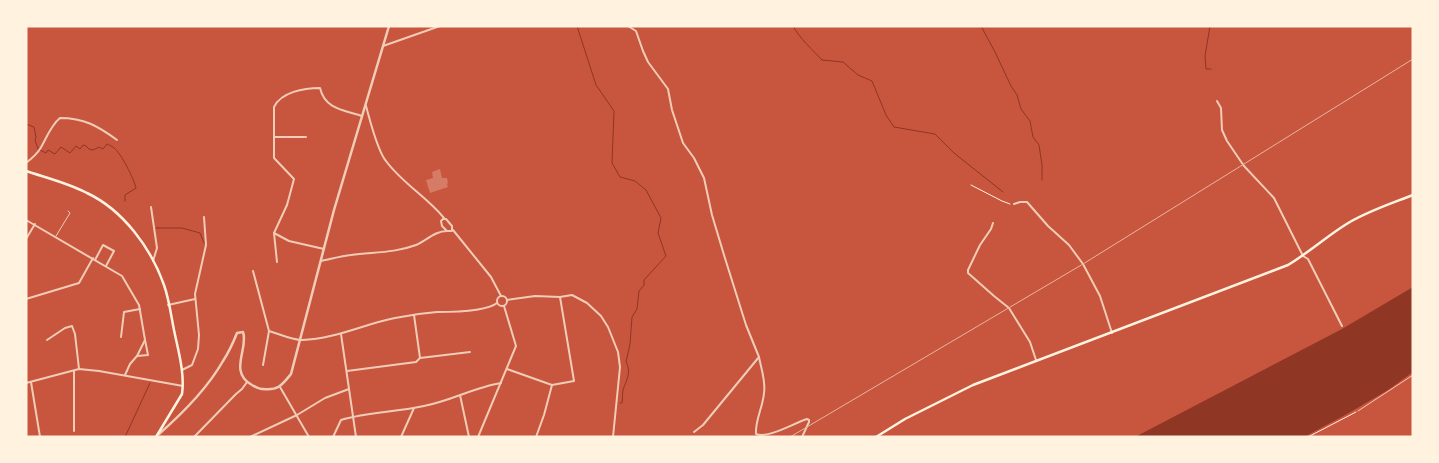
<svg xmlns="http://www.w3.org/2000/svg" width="1439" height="463" font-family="'Zilla Slab',serif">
<rect width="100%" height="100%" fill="#c8553d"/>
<path fill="#8f3625" d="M1413,287V372L1388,390L1347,414L1304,437H1135L1342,329Z"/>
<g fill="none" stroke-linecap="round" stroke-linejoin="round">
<g stroke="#8f3625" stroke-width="1">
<path d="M577,26L596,85L614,111L612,163L620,177L635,181L646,190L661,218L658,233L666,256L644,280V285L639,291L637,309L632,317L630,344L626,362C632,372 626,381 623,390C622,395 623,399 622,403H620"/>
<path d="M793,26C800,39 812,49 822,60L843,62L858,75L872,81L886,115L894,127L935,134L954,153L1003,192"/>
<path d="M981,26L995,52L1011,86L1017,95L1021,109L1030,121L1033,137L1039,145L1042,165V180"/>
<path d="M1210,26L1205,56L1206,69H1211"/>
<path d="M26,124L34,127L36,137L35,140L38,149L46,153L48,150L55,154L61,147L70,153L76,146L80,149L83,145L86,146L89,149L93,150L99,147L103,149L107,144C109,145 112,146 114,148C121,153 134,179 136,188L125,195V201"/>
<path d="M156,228H182L200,233L204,243"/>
<path d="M125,437L150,383"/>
</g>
</g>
<path fill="#d67c66" d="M440,169L442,178H447L448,183L447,184L448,187L430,193L426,180L433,178L432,172Z"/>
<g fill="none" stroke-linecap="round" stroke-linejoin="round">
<g stroke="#fff3e0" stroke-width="1">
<path d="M971,185L1002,201L1010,204"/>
<path d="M1308,437L1356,412"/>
</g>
<g stroke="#f1ccb7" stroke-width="1">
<path d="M56,236L70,213L68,211"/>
<path d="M1358,411L1413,375"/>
</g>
<g stroke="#f1ccb7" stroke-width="2">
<path d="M628,26L636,31L643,51L648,62L668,89L672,110L683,143L694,158L704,178L712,215L724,255L746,325L759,357L703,425L694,432"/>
<path d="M383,46L440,26"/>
<path d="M1217,101L1221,108L1222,130L1227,141L1244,166L1274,198L1303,256L1308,259L1342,326"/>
<path d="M366,106C370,120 377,150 386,161C402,183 427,197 444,218"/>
<path d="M274,137H306"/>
<path d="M26,163C31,159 37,154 40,149C46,139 51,125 60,118C84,118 98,126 117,140"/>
<path d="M1014,204L1020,202H1027L1048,226L1069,245L1083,264L1100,296L1112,333"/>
<path d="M151,207L157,248L153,261"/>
<path d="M443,219H446L452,226V231H447L442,226L441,221Z"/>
<path d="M26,220L122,276L139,305L145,340L137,356L130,364L125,375"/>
<path d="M993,223L991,229L980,245L968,270V273L994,296L1009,308L1030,342L1036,360"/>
<path d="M453,230L491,277L501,296"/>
<path d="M274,233L277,262"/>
<path d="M26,239L35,224"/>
<path d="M324,249L289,241L274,233L287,205L294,179L274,158V107C281,92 304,88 320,88C325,109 343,110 362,116"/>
<path d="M95,260L103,245L114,251L106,266"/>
<path d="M321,261C331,259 341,256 351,255C373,252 395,253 416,245C427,240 435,231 447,231"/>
<path d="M253,271L269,331L263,365"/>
<circle cx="502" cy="301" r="5"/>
<path d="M26,299L79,283L93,258"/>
<path d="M507,300L535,296L560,297L572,295L587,303L601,316L608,327L618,352L620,367L613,437"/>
<path d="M168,305L195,299"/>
<path d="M414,315L420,358L470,352"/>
<path d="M269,331C279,334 292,340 302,340C335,339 364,324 395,318C409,315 424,313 437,312C452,312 486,312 497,303"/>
<path d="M341,334L356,437"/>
<path d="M121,337L124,312L140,309"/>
<path d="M47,340L65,328L72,326L75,334L79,369"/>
<path d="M137,356L148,355L145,340"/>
<path d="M759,357C761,368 766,382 764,393C763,407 755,420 756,434C768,439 794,423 807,419L809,420V422L802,437"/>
<path d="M507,369L552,385L544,415L536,437"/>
<path d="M182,370L192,365L198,349L199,335L195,294L206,245L204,217"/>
<path d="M347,371L416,362L420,358"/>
<path d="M31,382L40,437"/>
<path d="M26,383L79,369L99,371L183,386"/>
<path d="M552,385L574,381L560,297"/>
<path d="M280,387L309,437"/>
<path d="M460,395L469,437"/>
<path d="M74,431V371"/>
<path d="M194,437L236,394L242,389L247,382"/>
<path d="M250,437L297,415L325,398L349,389"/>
<path d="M333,437L341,420C368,412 397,412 424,406C451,401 475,387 501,383"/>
<path d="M401,437L414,408"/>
<path d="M478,437L516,346L504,306"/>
</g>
<path stroke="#f1ccb7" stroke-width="2.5" d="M159,434C183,413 207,389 223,361C229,352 233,343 237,333L243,332C249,348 228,372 252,385C256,387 259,389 263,389C278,391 282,385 291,374L334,210L389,26"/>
<g stroke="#fff3e0" stroke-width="2.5">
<path d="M26,171C47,178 68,183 87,193C123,210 151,248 164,285C169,299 171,315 174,330C178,350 185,373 182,394L156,437"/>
<path d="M876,437L905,419L973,385L1288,265C1308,253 1326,237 1345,225C1365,212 1390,204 1413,195"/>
</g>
<path stroke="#e9b49f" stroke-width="1" d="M790,437L1083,264L1413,59"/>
</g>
<rect width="1439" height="463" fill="none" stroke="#fff3e0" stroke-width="55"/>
</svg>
